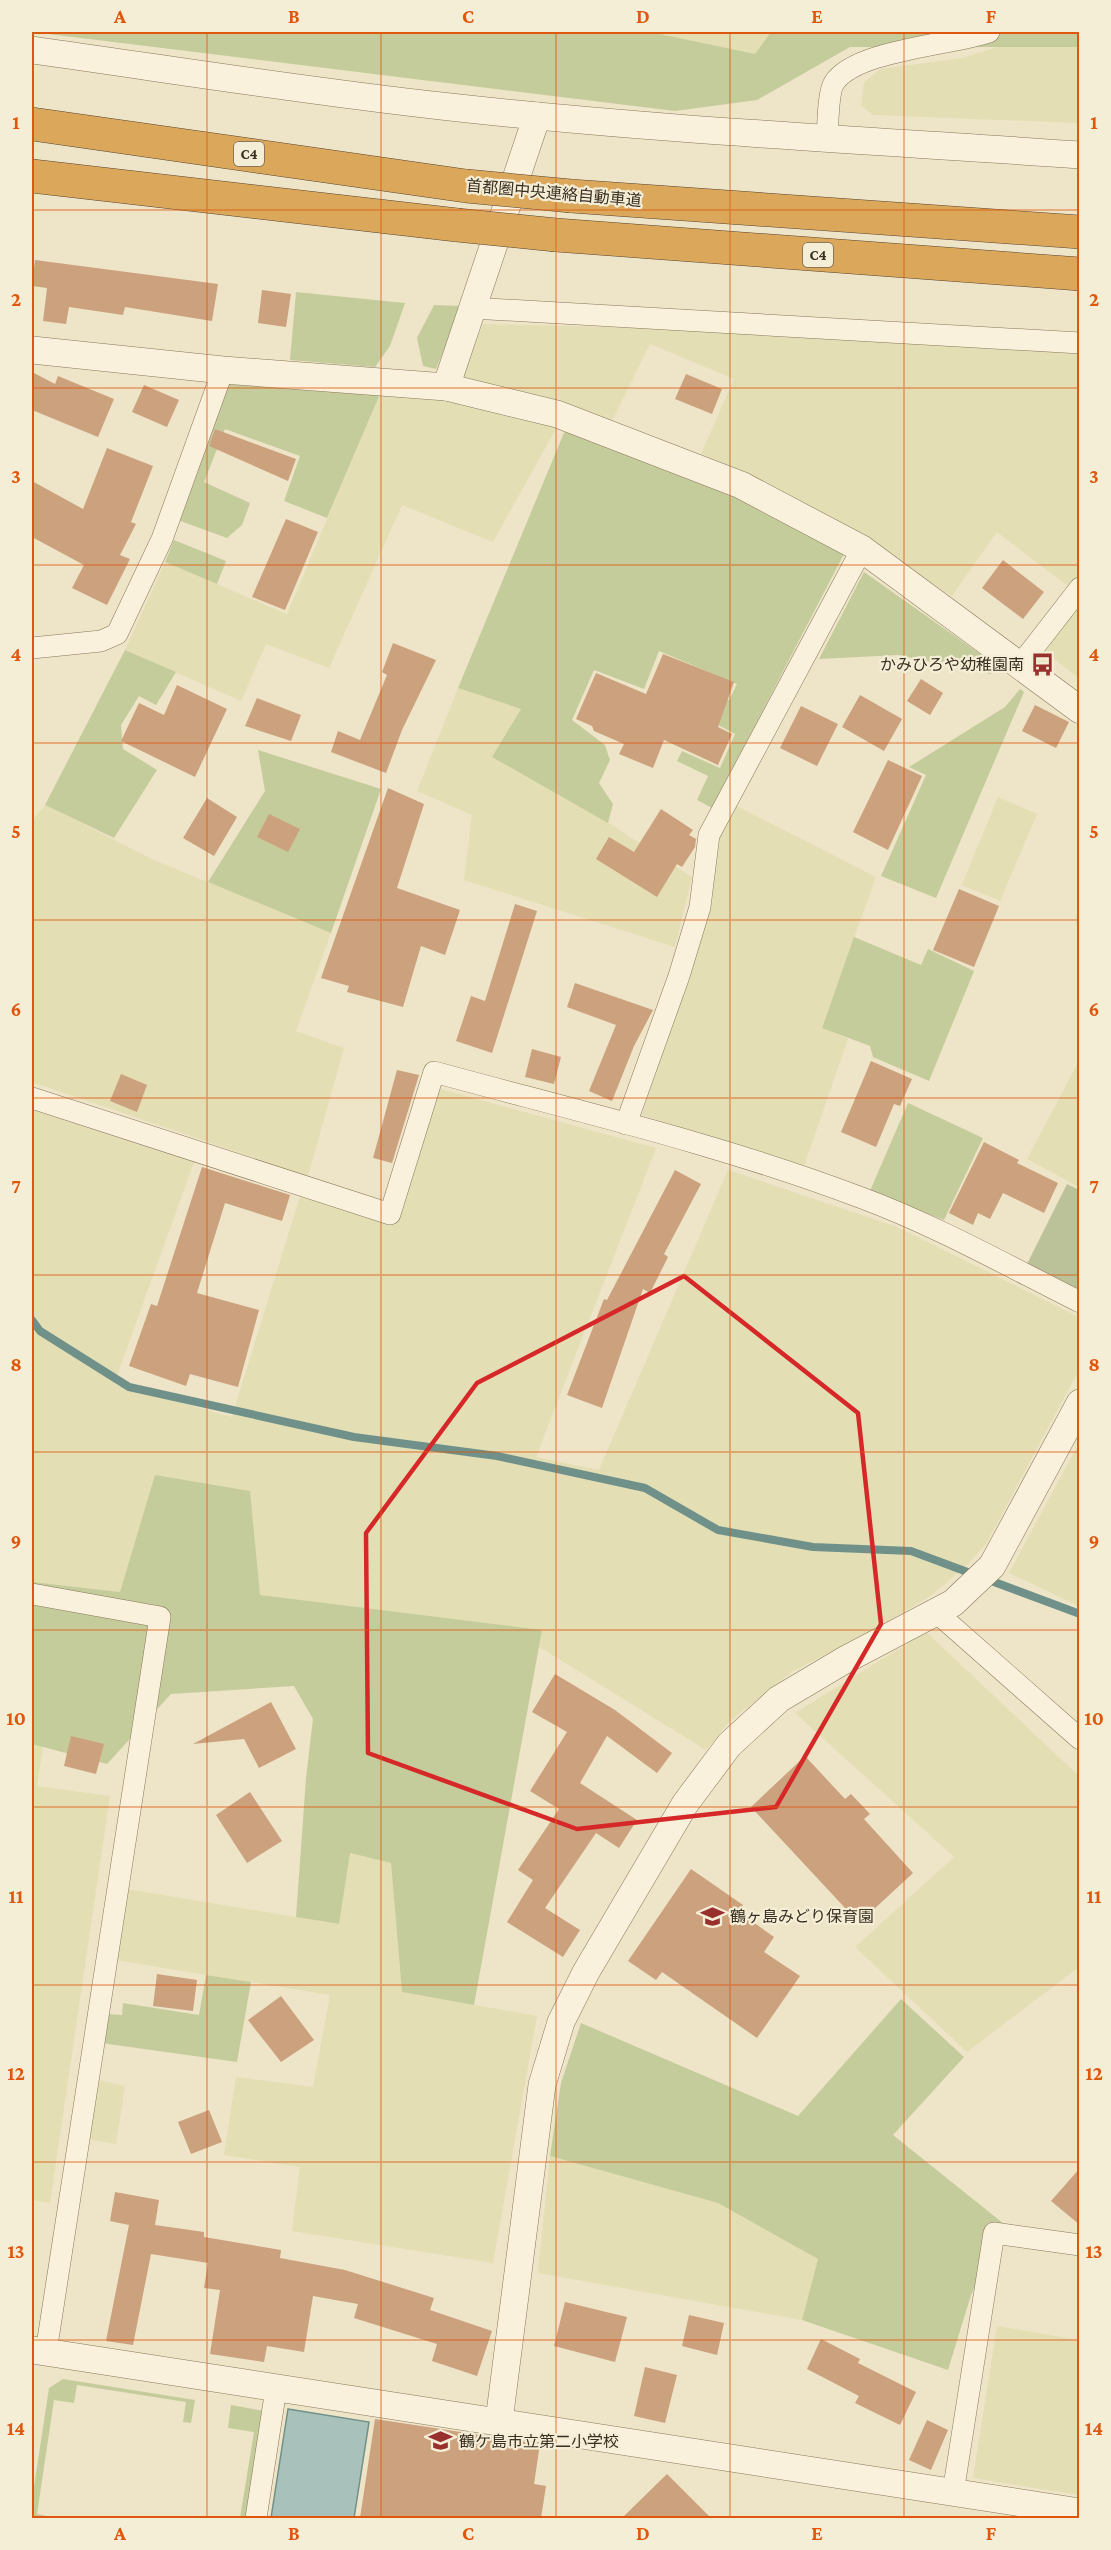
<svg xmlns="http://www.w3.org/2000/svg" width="1111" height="2550" font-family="'Crimson Pro','Noto Sans JP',serif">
<rect width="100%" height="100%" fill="#eee4c7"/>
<g fill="#e4deb4">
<path d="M598,32H781L758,64Z"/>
<path d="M1079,41V123L873,115L861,105L864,82L881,69L962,58L1007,44Z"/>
<path d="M483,324L729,330L1079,351V678L1039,648L1078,594L997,532L952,596L868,542L749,474L701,454L734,379L650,344L612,421L567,409L493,542L402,505L329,668L266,644L241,701L125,650L165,562L287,614L380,394L452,400Z"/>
<path d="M458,688L521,709L493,757L587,809L692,877L675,947L464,880L472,815L417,791Z"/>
<path d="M998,797L1037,814L1000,901L962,885Z"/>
<path d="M45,805L154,860L331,933L296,1031L344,1048L308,1176L32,1082V821Z"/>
<path d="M735,805L876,877L822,1027L848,1039L804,1166L642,1115L712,903L717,841Z"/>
<path d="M1079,1061V1187L1027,1159Z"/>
<path d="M440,1089L656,1148L536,1457L599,1470L728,1170L895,1226L1079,1317V1370L986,1544L968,1564L932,1595L872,1631L793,1671L730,1721L706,1750L528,1640L130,1602L32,1583V1110L194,1162L114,1384L232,1417L300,1196L393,1224Z"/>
<path d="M1079,1443V1606L1009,1573Z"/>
<path d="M926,1632L1079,1776V1967L967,2052L855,1947L954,1857L795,1713Z"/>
<path d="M32,1744L43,1746L37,1786L110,1796L50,2203L32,2200Z"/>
<path d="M349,1853L391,1863L402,1992L537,2016L493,2263L292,2231L300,2167L224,2155L236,2077L313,2087L330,1995L109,1959L121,1888L338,1924Z"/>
<path d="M95,2079L125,2086L116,2144L86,2139Z"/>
<path d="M550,2156L718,2203L818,2259L802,2320L538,2273Z"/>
<path d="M997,2326L1079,2340V2495L973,2478Z"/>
</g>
<g fill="#c5cc9b">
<path d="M32,32H650L755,54L771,32H1079L1080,47H850L757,100L675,111Z"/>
<path d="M296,292L405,303L390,346L375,367L290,360Z"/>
<path d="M434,305L462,306L436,369L423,366L417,338Z"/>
<path d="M226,384L380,394L327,518L284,501L300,456L225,429L204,482L250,503L242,525L227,538L178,520Z"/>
<path d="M566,428L720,488L844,554L712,808L697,800L708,776L677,761L682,751L720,768L735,734L709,720L718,699L729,700L737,684L659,651L644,689L594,670L572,720L605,745L610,760L599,783L613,804L608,823L492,757L521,709L458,688Z"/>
<path d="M174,540L226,561L217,584L165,562Z"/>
<path d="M864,572L993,663L991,674L898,655L819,659Z"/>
<path d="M125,650L176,672L156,705L139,696L121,725L123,749L157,770L114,838L45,805Z"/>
<path d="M1020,689L1024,692L936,898L881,876L926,775L909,767L1005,707Z"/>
<path d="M258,750L381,789L331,933L208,882L265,791Z"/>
<path d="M854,937L921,965L928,949L974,971L929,1081L873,1057L870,1046L822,1028Z"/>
<path d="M908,1103L983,1138L944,1220L870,1191Z"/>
<path d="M155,1475L250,1491L260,1595L542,1630L474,2005L402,1992L391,1863L350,1853L339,1924L296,1917L306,1778L313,1719L294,1686L171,1694L107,1764L32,1744V1582L120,1592Z"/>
<path d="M206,1975L251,1982L237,2062L101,2043L106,2014L122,2015L123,2003L199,2015Z"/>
<path d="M901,1999L964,2057L893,2135L1004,2224L971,2295L948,2370L802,2320L818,2259L718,2203L550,2156L561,2083L581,2023L798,2116Z"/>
<path d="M63,2379L195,2400L191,2423L183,2422L186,2402L77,2385L74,2403L54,2400L37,2514L57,2518H32V2500L49,2388Z"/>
<path d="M231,2405L264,2411L247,2518H240L254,2432L228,2428Z"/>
</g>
<path fill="#bbc29a" d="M1067,1184L1079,1190V1291L1026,1266Z"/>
<path fill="#a8c2bb" stroke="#6f9189" stroke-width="1.5" d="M288,2409L369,2422L354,2518H271Z"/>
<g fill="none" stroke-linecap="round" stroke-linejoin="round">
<path stroke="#6f9189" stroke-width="8" d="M32,1320L40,1331L129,1387L354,1437L497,1456L645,1488L718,1530L813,1547L911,1551L1080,1614"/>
</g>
<g fill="#cca17e">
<path d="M35,260L218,284L212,321L125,307L123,315L69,307L66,324L43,321L47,288L32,286Z"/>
<path d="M262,290L291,294L286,327L258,323Z"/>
<path d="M32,372L55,384L58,376L114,399L98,437L32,410Z"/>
<path d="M686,374L722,389L712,414L675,399Z"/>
<path d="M144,385L179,400L167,427L132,412Z"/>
<path d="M215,429L296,459L288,481L209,446Z"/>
<path d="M107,448L153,466L131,522L136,524L120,555L130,559L107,605L72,588L84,565L32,537V481L83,509Z"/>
<path d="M286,519L318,532L285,610L252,597Z"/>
<path d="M1003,560L1044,592L1023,619L982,588Z"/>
<path d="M393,643L436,660L402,730L386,773L331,752L338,731L360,740L387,675L382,672Z"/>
<path d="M663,654L734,682L718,727L732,734L718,765L664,740L653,768L619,754L624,744L594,731L592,726L576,719L596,673L646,694Z"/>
<path d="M921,679L943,693L930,715L907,701Z"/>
<path d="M177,685L227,709L195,777L121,741L139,703L164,715Z"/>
<path d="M860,695L902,719L884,751L842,727Z"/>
<path d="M257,698L301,715L291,741L245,726Z"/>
<path d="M1035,705L1069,722L1056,748L1022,731Z"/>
<path d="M801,706L838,724L817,766L780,748Z"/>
<path d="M888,760L922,776L888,850L853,832Z"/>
<path d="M388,788L424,804L397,888L460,910L445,955L421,946L403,1007L347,992L349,986L321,978Z"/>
<path d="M207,798L237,817L214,856L183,838Z"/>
<path d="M661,809L693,830L689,835L696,839L695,847L682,867L677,864L657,897L596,859L609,837L634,852Z"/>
<path d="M269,814L300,829L288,852L257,837Z"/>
<path d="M959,889L999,906L974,967L933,950Z"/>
<path d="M515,904L537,911L492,1053L456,1041L471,996L485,1001Z"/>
<path d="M575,983L653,1010L634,1046L612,1101L589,1091L616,1025L567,1007Z"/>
<path d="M532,1049L561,1057L554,1084L525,1077Z"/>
<path d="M871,1061L912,1079L900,1106L894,1104L876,1147L841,1132Z"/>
<path d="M397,1070L419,1075L392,1163L373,1158Z"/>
<path d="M121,1074L147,1085L137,1112L110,1101Z"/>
<path d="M984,1142L1019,1160L1017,1163L1058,1183L1044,1213L1003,1193L990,1219L978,1213L973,1225L949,1213Z"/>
<path d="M202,1167L290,1195L282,1221L225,1203L197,1293L259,1310L238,1387L190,1374L186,1386L129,1366L151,1304L157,1306Z"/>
<path d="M675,1170L701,1184L664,1254L668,1257L650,1293L643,1289L602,1408L567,1395L604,1299L607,1300Z"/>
<path d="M555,1674L615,1710L672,1753L657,1773L607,1736L580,1783L637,1820L619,1848L596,1833L545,1908L580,1930L563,1957L507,1922L533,1880L518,1870L559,1809L530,1791L567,1732L532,1712Z"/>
<path d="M271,1702L296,1749L259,1768L244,1739L193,1744Z"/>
<path d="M71,1736L104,1744L96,1774L64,1766Z"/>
<path d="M805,1756L845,1799L851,1794L870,1814L864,1819L913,1873L859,1923L751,1807Z"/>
<path d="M250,1792L282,1841L247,1863L216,1815Z"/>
<path d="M691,1869L743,1905L739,1912L774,1937L764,1952L800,1976L757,2038L662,1972L656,1980L628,1961Z"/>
<path d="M157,1974L197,1980L193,2011L153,2006Z"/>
<path d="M281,1996L314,2040L281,2062L248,2020Z"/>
<path d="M209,2110L222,2142L191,2154L178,2122Z"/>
<path d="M1080,2168V2225L1051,2201Z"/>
<path d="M115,2192L159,2200L155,2225L204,2232V2237L281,2250L280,2258L345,2270L434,2298L430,2310L492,2331L477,2376L432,2361L437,2344L354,2318L358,2304L313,2296L304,2352L267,2346L264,2362L210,2354L220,2290L204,2288L208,2263L151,2254L133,2345L106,2341L129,2225L110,2221Z"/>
<path d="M565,2302L627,2317L615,2362L554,2346Z"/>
<path d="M689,2315L724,2323L717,2355L682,2346Z"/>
<path d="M821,2339L860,2359L858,2363L916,2392L900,2425L855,2403L859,2396L807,2369Z"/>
<path d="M645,2367L677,2375L665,2423L634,2416Z"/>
<path d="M375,2419L540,2444L534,2484L546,2486L541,2518H360Z"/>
<path d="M927,2420L948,2430L931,2470L909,2460Z"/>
<path d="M667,2474L711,2518H622Z"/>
</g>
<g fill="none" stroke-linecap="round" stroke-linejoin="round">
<defs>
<g id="minor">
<path d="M827,138C828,125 828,92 834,83C855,50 951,45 989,32"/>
<path d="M472,308L1080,343"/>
<path d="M32,648L101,641L117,634L162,539L223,370"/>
<path d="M1021,664L1080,588"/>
<path d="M32,1098L390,1214L434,1072C577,1111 723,1145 862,1198C937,1226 1008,1266 1080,1302"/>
<path d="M626,1124L679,976L700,907L709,835L862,549"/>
<path d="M32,1594L160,1617L46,2352"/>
<path d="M936,1612L1080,1739"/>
<path d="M953,2493L994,2233L1080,2245"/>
<path d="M256,2518L276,2389"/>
</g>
<g id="tertiary">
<path d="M32,50C168,69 304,91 441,106C653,130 866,140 1080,155"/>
<path d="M32,350L223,370L446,387L557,414L741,485L862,549L1080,710"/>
<path d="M446,387L537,116"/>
<path d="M32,2350L1080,2512"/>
<path d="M499,2421L542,2085L561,2022L586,1972L685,1804L729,1745L779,1699L843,1661L953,1603L992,1566L1080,1403"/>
</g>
<g id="motorway">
<path d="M32,124L466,186"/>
<path d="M32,176L457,225"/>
<path d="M571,196L1080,232"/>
<path d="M556,235L1080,274"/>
</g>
</defs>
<use href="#minor" stroke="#8a765c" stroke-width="22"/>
<use href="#tertiary" stroke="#8a765c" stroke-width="28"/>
<use href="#motorway" stroke="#584430" stroke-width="34"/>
<use href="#minor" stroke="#f9f1db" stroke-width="21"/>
<use href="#tertiary" stroke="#f9f1db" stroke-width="27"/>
<use href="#motorway" stroke="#dba75a" stroke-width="33"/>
<defs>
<g id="motorway-bridge">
<path d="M466,186L571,196"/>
<path d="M457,225L556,235"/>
</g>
</defs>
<use href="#motorway-bridge" stroke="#584430" stroke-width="34" stroke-linecap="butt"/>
<use href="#motorway-bridge" stroke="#dba75a" stroke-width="33"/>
</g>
<path fill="none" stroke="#d62828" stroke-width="4.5" stroke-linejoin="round" d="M684,1276L858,1413L881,1624L776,1807L577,1829L368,1753L366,1533L477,1383Z"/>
<path fill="none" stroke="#df570d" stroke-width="1.5" stroke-opacity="0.55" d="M207,32V2518M381,32V2518M556,32V2518M730,32V2518M904,32V2518M32,210H1080M32,388H1080M32,565H1080M32,743H1080M32,920H1080M32,1098H1080M32,1275H1080M32,1452H1080M32,1630H1080M32,1807H1080M32,1985H1080M32,2162H1080M32,2340H1080"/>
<defs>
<symbol id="bus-bare" viewBox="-9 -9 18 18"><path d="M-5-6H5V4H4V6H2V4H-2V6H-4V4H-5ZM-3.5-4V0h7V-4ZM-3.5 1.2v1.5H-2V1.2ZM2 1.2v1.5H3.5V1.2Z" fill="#98312d" stroke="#f5eed7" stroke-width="2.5" paint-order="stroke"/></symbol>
<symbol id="school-bare" viewBox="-9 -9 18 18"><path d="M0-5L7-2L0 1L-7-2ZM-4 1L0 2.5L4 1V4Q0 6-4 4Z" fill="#98312d" stroke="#f5eed7" stroke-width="2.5" paint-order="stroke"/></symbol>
</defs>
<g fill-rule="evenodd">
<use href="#bus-bare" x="1026" y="648" width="33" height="33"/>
<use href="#school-bare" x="696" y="1900" width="33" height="33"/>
<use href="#school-bare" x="424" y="2424" width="33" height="33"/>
</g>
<g text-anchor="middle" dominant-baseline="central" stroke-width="4.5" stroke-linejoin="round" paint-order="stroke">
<g fill="#f5eed7" stroke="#726857" stroke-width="1.5">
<rect x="234" y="142" width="30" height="24" rx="4.5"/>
<rect x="803" y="243" width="30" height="24" rx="4.5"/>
</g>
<g font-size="15" font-weight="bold" fill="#3a2e20">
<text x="249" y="154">C4</text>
<text x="818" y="255">C4</text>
</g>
<g font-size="16" fill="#3a2e20" stroke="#f5eed7">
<text transform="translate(554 193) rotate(5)">首都圏中央連絡自動車道</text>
</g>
<g font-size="16" fill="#3a2e20" stroke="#f5eed7" text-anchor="start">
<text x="1024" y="664" text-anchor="end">かみひろや幼稚園南</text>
<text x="730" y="1916">鶴ヶ島みどり保育園</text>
<text x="459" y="2441">鶴ケ島市立第二小学校</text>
</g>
</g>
<rect width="1111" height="2550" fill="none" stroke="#f5eed7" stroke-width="66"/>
<rect x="33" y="33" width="1045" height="2484" fill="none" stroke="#df570d" stroke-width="2"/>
<g font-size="20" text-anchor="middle" font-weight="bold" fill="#df570d">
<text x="120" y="23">A</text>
<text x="294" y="23">B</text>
<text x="468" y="23">C</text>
<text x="643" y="23">D</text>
<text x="817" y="23">E</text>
<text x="991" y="23">F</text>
<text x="16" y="129">1</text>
<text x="1094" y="129">1</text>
<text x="16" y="306">2</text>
<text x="1094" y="306">2</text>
<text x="16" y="483">3</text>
<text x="1094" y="483">3</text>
<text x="16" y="661">4</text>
<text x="1094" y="661">4</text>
<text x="16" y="838">5</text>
<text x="1094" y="838">5</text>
<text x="16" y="1016">6</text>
<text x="1094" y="1016">6</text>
<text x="16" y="1193">7</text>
<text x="1094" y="1193">7</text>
<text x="16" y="1371">8</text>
<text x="1094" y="1371">8</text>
<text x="16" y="1548">9</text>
<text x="1094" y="1548">9</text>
<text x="16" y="1725">10</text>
<text x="1094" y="1725">10</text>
<text x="16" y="1903">11</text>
<text x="1094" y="1903">11</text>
<text x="16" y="2080">12</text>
<text x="1094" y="2080">12</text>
<text x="16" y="2258">13</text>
<text x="1094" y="2258">13</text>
<text x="16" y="2435">14</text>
<text x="1094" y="2435">14</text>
<text x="120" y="2540">A</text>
<text x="294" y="2540">B</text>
<text x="468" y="2540">C</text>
<text x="643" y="2540">D</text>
<text x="817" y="2540">E</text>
<text x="991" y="2540">F</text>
</g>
</svg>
